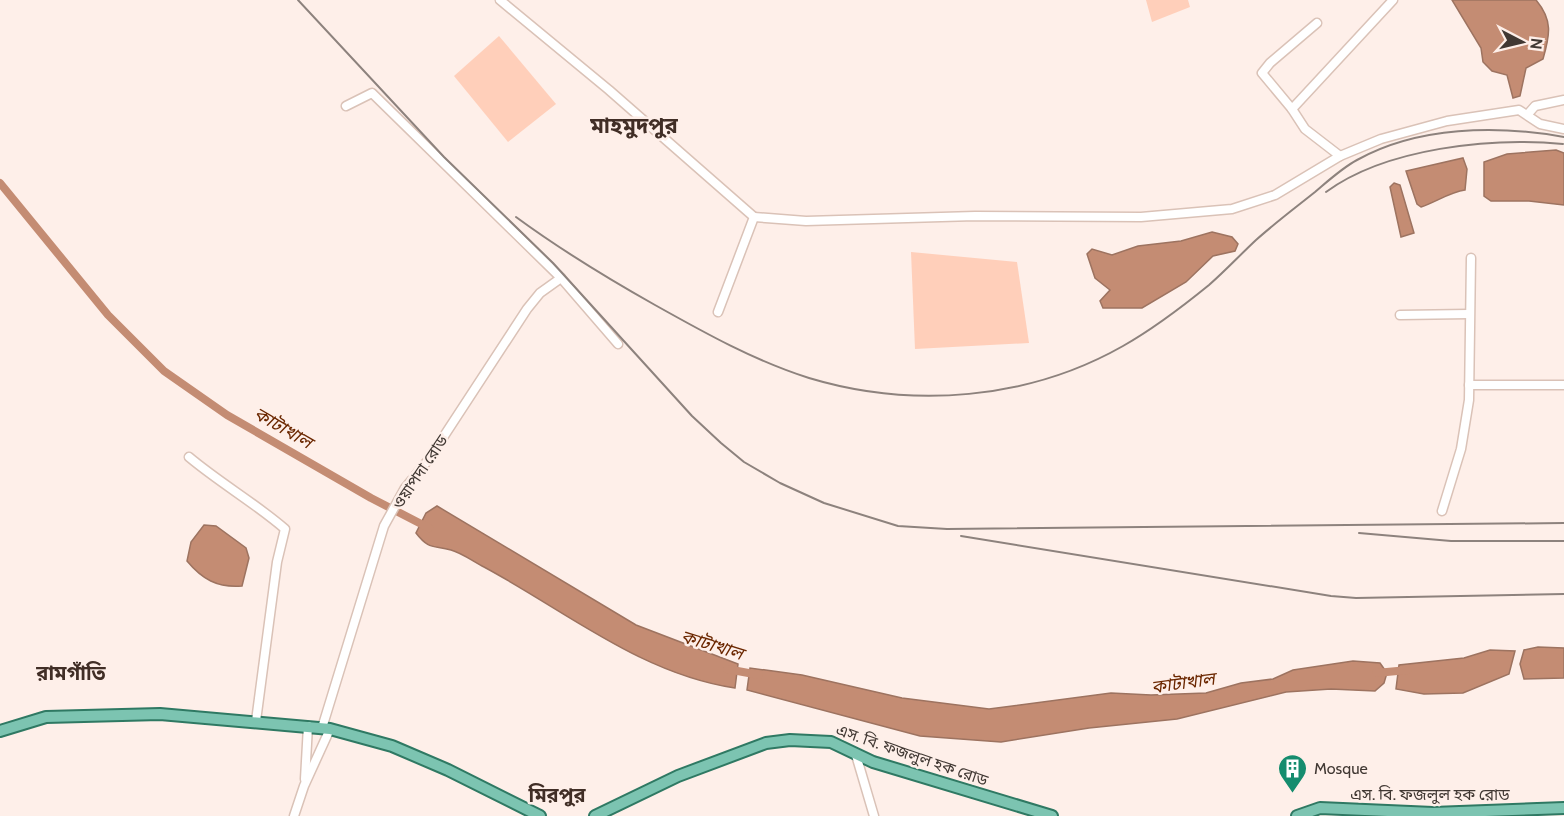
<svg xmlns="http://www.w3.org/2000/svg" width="1564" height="816" font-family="Cabin,'Noto Sans Bengali',sans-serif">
<rect width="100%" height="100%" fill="#feefe9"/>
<g fill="#ffcfba">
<path d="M1146,0H1188L1190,7L1152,22Z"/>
<path d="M499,36L556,104L508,142L454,76Z"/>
<path d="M911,252L1017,262L1029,343L915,349Z"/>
</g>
<g fill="#c48c73" stroke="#9d7360" stroke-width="1.5">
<path d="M1452,0H1536C1553,20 1550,35 1543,59L1526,68L1520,96L1513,98L1507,75L1492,71L1483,62L1481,48Z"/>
<path d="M1556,150L1564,153V205L1529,201H1491L1484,196V162L1507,154Z"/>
<path d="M1463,158L1467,169L1465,190C1450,192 1436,202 1421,207L1417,204L1406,171Z"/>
<path d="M1394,183L1400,185L1414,233L1401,237L1390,187Z"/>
<path d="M1212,232L1232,237L1238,244L1235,251L1213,256L1186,282L1142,308H1103L1100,301L1110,290L1095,278L1087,254L1092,249L1112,255L1138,246L1181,241Z"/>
<path d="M437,506L636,625L738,664L735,688C641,674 566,611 484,567C474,562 462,553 451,550C433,545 429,550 416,533L426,513Z"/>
<path d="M204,525L216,526L246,548L249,558L242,586C217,588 202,579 187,561L191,542Z"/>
<path d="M1538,647L1564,648V678L1524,679L1520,664L1524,650Z"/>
<path d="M1490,650L1515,651L1509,674L1463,693L1424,694L1396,689L1399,665L1464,658Z"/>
<path d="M1353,661L1380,663L1387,673L1384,683L1375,691L1331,689L1286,692L1177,719L1089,728L1001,742L920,736L747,690L750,668L802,675L902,698L989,709L1111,693L1151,695L1206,693L1241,683L1273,679L1293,670Z"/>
</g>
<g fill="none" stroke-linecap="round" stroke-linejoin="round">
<g stroke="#c48c73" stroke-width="8">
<path d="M0,183L108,315L164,371L227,415L371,498L429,528"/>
<path d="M727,669L759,675"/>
<path d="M1376,673L1408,670"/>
</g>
<defs>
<g id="minor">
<path d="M500,0L609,90L754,217L718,312"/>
<path d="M346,106L372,93L561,278L618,344"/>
<path d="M1292,109L1262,73L1270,63L1317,23"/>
<path d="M1528,114L1535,106L1564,100"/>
<path d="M1340,156L1305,129L1292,109L1393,0"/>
<path d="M754,217L806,221L975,216L1141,217L1232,209L1275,195L1340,156L1381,139L1447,121L1519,110L1540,124L1564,129"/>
<path d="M1400,315L1469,314"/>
<path d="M1469,385H1564"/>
<path d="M189,457C220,483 255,503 285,529L277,562L256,721"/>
<path d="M1442,511L1461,449L1469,400L1471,258"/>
<path d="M322,728L384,526L405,488L429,459L527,309L540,293L561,278"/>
<path d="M856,755L874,816"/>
<path d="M305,779L308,726"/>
<path d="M294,816L304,786L330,729"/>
</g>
<g id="major">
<path d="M0,731L46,717L160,714L330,729L392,746L448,770L540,816"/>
<path d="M595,816L678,776L766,743L790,740L831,742L873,762L1052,816"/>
<path d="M1297,816L1320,808L1433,813L1564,808"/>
</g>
</defs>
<use href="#minor" stroke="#dac2b7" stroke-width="11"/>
<use href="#major" stroke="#2f7963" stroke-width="14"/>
<use href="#minor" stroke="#fff" stroke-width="8"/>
<use href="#major" stroke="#7cc4b1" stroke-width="10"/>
<g stroke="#8d827d" stroke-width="2">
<path d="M298,0L444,157L553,263L692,416L721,443L744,462L780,483L824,503L898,526L947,529L1564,523"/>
<path d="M1326,192C1386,148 1491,137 1563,144"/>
<path d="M516,217C561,250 607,278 655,305C705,333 755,361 809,378C912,409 1028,400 1123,346C1153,329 1182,307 1209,285C1225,271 1240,255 1256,240C1275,223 1295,208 1315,192C1328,181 1342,168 1357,160C1418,126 1497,125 1564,137"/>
<path d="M1359,533L1451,541H1564"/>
<path d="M961,536L1331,596L1356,598L1564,594"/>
</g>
</g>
<defs>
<symbol id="building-pin" viewBox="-11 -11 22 30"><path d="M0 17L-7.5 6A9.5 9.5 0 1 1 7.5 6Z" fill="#158c6e" stroke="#feefe9"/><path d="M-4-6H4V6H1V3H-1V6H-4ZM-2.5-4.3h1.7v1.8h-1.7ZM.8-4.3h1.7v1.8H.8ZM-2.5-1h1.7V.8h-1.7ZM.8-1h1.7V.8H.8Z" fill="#fff"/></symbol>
</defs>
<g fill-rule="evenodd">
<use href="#building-pin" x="1276" y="752" width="33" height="45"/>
</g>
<g text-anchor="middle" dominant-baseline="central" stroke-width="5" stroke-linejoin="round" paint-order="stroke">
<g font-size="16" fill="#413833" stroke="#feefe9">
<text transform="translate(420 472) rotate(-56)">ওয়াপদা রোড</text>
<text transform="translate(912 755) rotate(19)">এস. বি. ফজলুল হক রোড</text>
<text x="1430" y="794">এস. বি. ফজলুল হক রোড</text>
</g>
<g font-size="16" fill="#413833" stroke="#feefe9" text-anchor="start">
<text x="1314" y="768">Mosque</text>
</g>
<g font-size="18" font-style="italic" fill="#6b2700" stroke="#feefe9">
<text transform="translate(283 428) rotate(30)">কাটাখাল</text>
<text transform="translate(712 645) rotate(17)">কাটাখাল</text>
<text transform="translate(1183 683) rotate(-8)">কাটাখাল</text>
</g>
<g font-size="20" font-weight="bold" fill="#412e26" stroke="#feefe9">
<text x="71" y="673">রামগাঁতি</text>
<text x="557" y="795">মিরপুর</text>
</g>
<g font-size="22" font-weight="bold" fill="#412e26" stroke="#feefe9">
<text x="634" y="125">মাহমুদপুর</text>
</g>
</g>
<g transform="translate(1522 42) rotate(97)" stroke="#feefe9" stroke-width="4.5" paint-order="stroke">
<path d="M0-4.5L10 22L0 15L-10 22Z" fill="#413833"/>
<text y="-9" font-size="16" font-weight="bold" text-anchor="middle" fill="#413833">N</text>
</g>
</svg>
